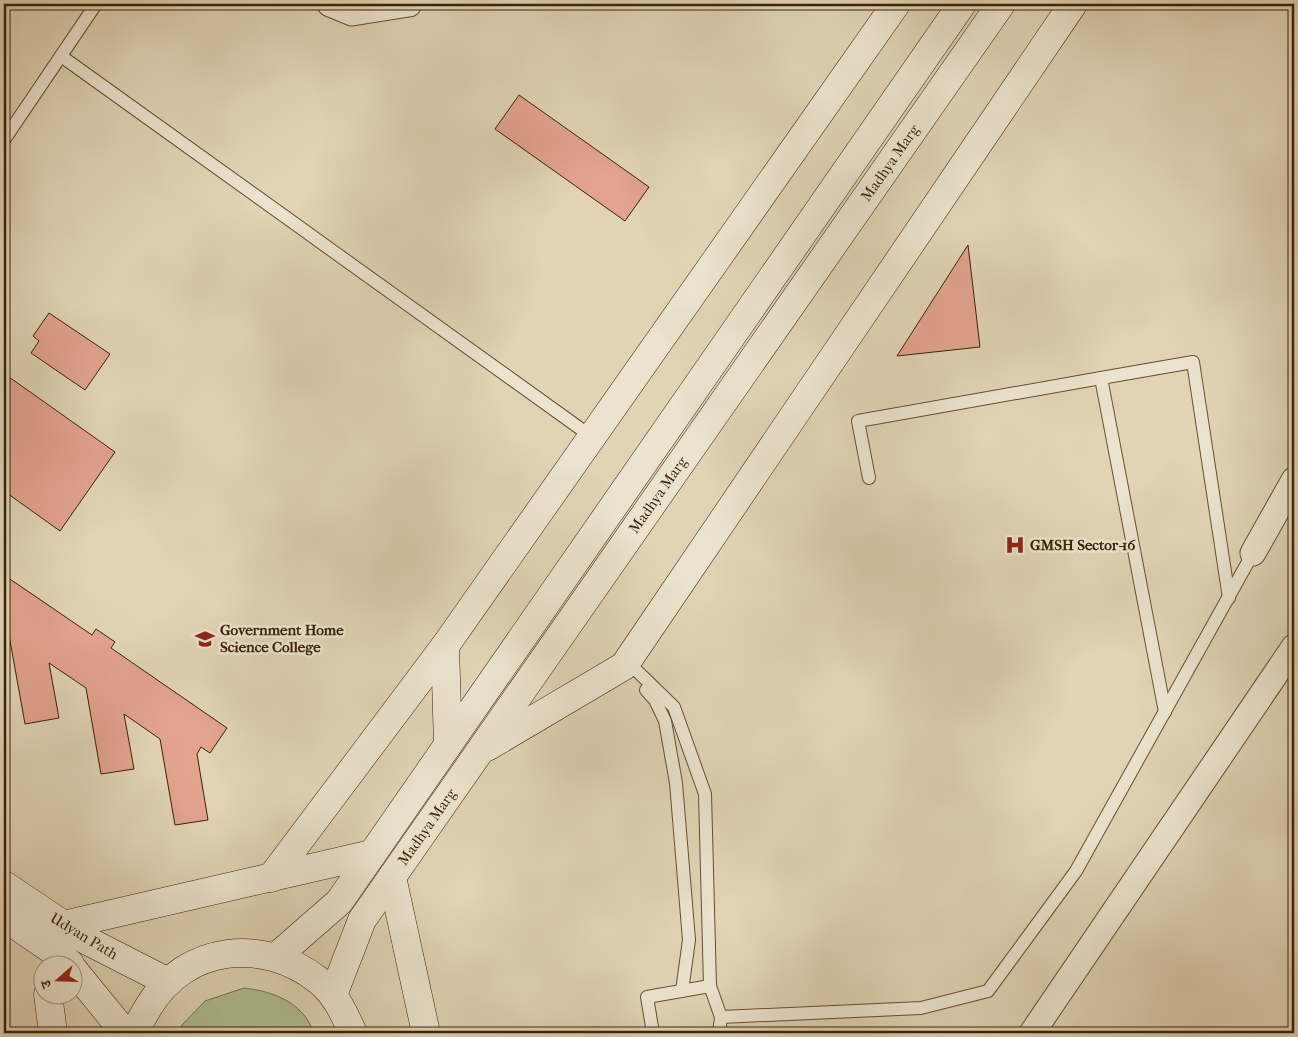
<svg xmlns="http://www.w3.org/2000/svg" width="1298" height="1037" font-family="'IM FELL French Canon','Noto Serif Devanagari',serif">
<rect width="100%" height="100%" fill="#e0d4b5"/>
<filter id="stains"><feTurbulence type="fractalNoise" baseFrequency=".004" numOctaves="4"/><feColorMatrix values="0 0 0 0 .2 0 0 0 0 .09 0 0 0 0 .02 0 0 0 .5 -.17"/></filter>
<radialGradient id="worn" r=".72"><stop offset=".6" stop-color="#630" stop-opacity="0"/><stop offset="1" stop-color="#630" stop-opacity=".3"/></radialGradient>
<path fill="#b0bd90" stroke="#75704a" d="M244,988C268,991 292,998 307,1019C310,1023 312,1029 314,1033H179L182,1025L205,1001Z"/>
<g fill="#e3a38f" stroke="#3a2304">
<path d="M519,95L649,187L625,221L495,129Z"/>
<path d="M968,245L980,347L897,356Z"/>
<path d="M49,313L110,354L85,390L31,353L39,341L33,336Z"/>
<path d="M9,377L115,452L60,531L4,491V384Z"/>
<path d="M4,575L92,635L96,629L115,642L111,648L227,728L210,753L201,747L197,754L208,820L175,825L160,739L124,714L134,769L101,774L86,688L49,663L59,718L25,724L9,635L4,631Z"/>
</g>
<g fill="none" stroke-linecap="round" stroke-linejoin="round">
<defs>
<g id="lane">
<path d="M61,56L592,437"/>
<path d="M4,140L96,4"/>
<path d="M869,478L858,421L1101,378"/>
<path d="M624,666L636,670L674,707L705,794L710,986"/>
<path d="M646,690L655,700L665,721L676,783L689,940L682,991"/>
<path d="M1165,712L1101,378L1193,362L1229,598"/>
<path d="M721,1017L921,1008L988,991L1076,871L1253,553"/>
<path d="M653,1033L647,997L710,986L721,1017L719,1033"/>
</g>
<g id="street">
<path d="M330,4L352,13L409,4"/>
<path d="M1253,553L1294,480"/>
<path d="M1032,1033L1294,647"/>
</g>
<g id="secondary">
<path d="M445,646L448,744"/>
<path d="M487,747L624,666L1073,4"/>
<path d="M392,877L426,1033"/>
<path d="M271,878L445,646L896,4"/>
<path d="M4,885L86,940L168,982"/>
<path d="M4,917L65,959L70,964"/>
<path d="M64,925L372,854"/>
<path d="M276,957L339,902L962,4"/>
<path d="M72,968L125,1033"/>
<path d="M48,994L53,1033"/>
<path d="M333,995L362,920L1001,4"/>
<path d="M135,1033C138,1023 144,1015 149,1006C186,945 263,937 318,980C335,993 344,1013 353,1033"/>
</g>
</defs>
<use href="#lane" stroke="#644f30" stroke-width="14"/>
<use href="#street" stroke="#644f30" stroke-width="27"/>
<use href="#secondary" stroke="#3a2304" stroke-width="29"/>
<use href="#lane" stroke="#ebe3cf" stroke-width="12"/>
<use href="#street" stroke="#ebe3cf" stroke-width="25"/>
<use href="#secondary" stroke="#ebe3cf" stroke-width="28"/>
</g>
<defs>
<symbol id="hospital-bare" viewBox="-9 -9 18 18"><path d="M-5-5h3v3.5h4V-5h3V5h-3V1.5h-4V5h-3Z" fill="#8f2418" stroke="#ebe3cf" stroke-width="2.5" paint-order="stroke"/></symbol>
<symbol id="university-bare" viewBox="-9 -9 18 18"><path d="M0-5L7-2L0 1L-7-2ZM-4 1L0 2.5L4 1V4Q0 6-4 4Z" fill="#8f2418" stroke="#ebe3cf" stroke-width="2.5" paint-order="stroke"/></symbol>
</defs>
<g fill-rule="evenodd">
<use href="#hospital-bare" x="1001" y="531" width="28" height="28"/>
<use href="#university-bare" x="191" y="625" width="28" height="28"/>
</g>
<g text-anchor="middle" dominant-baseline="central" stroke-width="5" stroke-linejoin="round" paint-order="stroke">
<g font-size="15" fill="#3a2304" stroke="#ebe3cf">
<text transform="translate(890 163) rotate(-55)">Madhya Marg</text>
<text transform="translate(658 495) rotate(-55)">Madhya Marg</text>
<text transform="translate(427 827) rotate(-55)">Madhya Marg</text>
<text transform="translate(84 936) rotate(31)">Udyan Path</text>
</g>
<g font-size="15" font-weight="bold" fill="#3a2304" stroke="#ebe3cf" text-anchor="start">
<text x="1030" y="545">GMSH Sector-16</text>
<text x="220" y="630">Government Home<tspan x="220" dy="17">Science College</tspan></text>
</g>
</g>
<rect width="1298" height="1037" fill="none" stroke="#e0d4b5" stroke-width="20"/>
<rect x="5" y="5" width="1288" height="1027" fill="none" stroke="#3a2304" stroke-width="2.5"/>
<rect x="10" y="10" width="1278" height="1017" fill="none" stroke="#3a2304"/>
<g transform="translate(58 980) rotate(250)"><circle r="24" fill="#ebe3cf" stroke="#a4967e"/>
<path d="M0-4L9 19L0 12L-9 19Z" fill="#8f2418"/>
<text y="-8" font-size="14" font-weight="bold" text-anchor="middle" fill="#3a2304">उ</text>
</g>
<rect width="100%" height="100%" filter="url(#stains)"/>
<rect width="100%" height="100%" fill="url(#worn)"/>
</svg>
